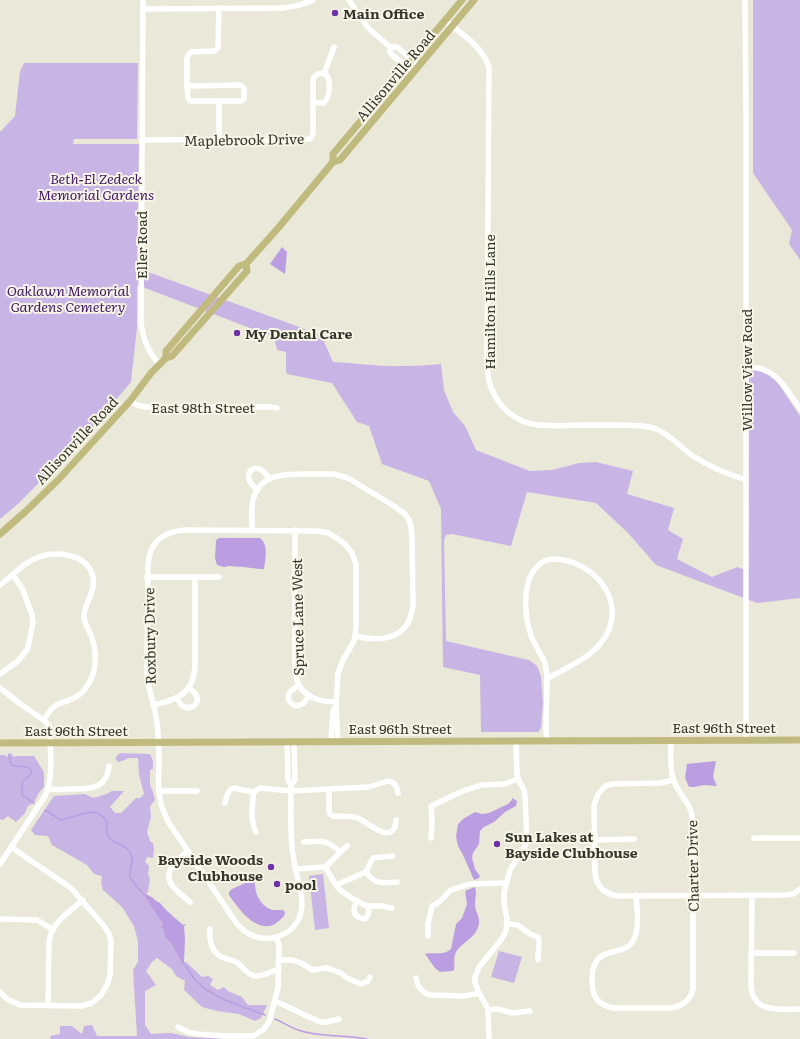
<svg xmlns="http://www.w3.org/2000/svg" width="800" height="1039" font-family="Literata,serif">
<rect width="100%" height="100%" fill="#eae8d8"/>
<g fill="#c9b4e6">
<path d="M753,0H800V260L789,244L792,230L753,173Z"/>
<path d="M24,63H138L137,139H74L73,144H139L137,268L321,335L333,362C357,363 380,367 404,366C416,366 429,365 441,364L444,390L453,412L465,426L476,450L530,471L552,470L579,463L596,462L633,471L627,494L674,508L668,530L683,539L677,559L712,577L737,567L748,571L749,371L759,370L769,374L778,383L800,416V598L757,603L656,565L628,533L596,503L527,492L511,546L452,534L446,535L444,540L446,641L529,660L537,666L541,676L543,703L541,728L538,732H481L480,675L443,667L441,509L429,481L382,464L369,426L357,422L332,383L287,374L286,370V352L277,350L274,337L137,285V327L131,382L95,425L19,503L0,519V132L15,116L20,71Z"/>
<path d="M11,753L14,757L16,756H34L44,772V787L38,794L34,803L28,806L25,813L16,822L8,816L3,820L0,819V755H5L7,757L8,755Z"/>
<path d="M120,753L150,754L153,761V769L150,770V785L153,792L155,800L150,806L151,817L147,832L150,841L153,843L154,850L153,858L147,857L145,862L149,866L148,875L150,878L148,892L145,895V897L162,923L168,940L171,943L181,962H186L202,977L208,976L213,979L210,985L218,990L224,987L228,991L242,997L248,1005H267L261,1018L255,1021L239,1014L217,1011L202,1007L184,990L185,981L176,976L172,969L157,958L152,962L146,971L156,985L145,991V1025L151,1034L171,1033L189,1037L230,1039H51L50,1036L60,1034V1026H72L82,1034L84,1026L92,1025L97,1036H137L133,970L138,962V941L134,926L122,907L103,890L101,883L102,876L94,874L87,865L52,845L48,836L35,835L31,830L54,796L85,794L93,798L106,794L112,791H124L110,807L115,813H121L136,798H140L144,794L139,775L138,758H128L125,760L118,762L115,758Z"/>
<path d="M323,874L329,928L315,930L309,876Z"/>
<path d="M499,951L522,957L514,983L491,977Z"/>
</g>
<g fill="#ba9ee1">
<path d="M282,247L287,252L285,274L270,264Z"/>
<path d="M219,538H260C269,545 265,559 264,569H260L243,567L229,566L224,567L217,565L215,558L216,540Z"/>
<path d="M716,761L713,777L717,786L704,785L694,787H689L685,778L687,764Z"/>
<path d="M512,798L517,801L516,806L505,812L494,822L484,827L480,831L479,844L473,853L472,858L475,869L480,876L479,878L474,880L463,855L458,846L456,837L458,824L463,819L468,816L475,812L482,814L489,813L508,804L512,800Z"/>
<path d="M254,879C255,883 255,888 256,892C258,900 266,909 273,910C277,910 280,910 283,910L285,912L284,916C281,919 278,922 275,924C256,934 238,908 229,895V892L232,889Z"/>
<path d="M475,887C477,893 475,899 475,905C475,911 480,917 479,923C477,938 463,941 456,952C453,958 455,964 454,970L452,971L440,972L435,968L425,954C433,952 444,956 451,949L456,924L462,918L467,904L465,891Z"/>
<path d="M146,894L153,898L156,901L160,903L166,910L183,925L185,924L186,925L184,926L185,939L184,962L186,966L181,962L171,943L165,937L164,930L161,927L163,925L162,923L145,897Z"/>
</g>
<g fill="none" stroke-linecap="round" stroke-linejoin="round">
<g stroke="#ba9ee1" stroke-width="1.5">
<path d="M9,754L10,762L13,766C20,767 28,765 32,771L29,776L22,782V795L34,803"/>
<path d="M45,810L61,820L90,812C97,812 106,816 107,824C107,829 105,830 108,836C113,844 125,844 130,852C136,860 128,869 130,877C133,884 141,891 146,896"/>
<path d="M186,966L195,980L205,989L227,1001L265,1015"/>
<path d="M275,1019C282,1022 290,1027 298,1030C320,1038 344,1034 367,1039"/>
</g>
<g stroke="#fff" stroke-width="5.5">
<path d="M143,0L141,322C143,340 148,351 159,364"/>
<path d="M349,0L368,28L390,47V52L392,55L414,72"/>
<path d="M745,0L746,114V740"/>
<path d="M143,9L282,8C293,7 303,5 313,0"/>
<path d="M445,21C462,34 481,45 489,67L487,366C488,371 488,376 489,381C495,404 514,423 538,425C551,426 565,426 578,425C588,425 598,425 608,425C624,425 639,424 654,428C670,434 680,447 693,456C710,467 727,474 746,480"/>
<path d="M390,47H397L419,66"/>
<path d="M324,74L334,47"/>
<path d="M187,86L240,85L244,88V99L241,101H190L188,98L187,86V58L189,54L191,52L214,51L218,48L219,8"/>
<path d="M219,101V140"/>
<path d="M142,140L310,139L313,134V79C316,73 326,70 328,78C331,84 329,98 324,103H313"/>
<path d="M747,367C775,366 786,388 800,409"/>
<path d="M130,401L137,405L145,407H270L277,408"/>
<path d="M258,490C251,485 245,478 251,470C259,465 264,472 270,479"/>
<path d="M252,530C252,520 251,509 253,499C260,474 284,474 305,474C314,474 324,474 333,474L348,478L394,506L405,514L409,520L411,527L412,539L413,605C412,611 411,616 409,621C399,641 374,641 355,636"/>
<path d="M295,530V667C295,671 295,676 297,680C302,697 320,702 336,702"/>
<path d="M554,559C596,560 632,606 600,644C587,660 565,668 547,679C547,674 546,668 545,663C541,654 534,645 531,635C524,615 520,573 545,561C547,560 551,559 554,559Z"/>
<path d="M147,577H219"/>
<path d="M0,585C11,577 21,565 34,559C53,550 87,552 93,577C96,593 83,604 84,618C85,625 89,630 91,635C96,648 97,664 92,677C87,688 81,696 69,700C65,702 59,703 55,706C50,709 47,715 44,720"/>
<path d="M0,674L18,661L27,650L29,643L33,622L32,615L23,590L13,575"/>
<path d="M547,679L546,730L547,741"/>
<path d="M299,685C296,687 291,690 289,693C286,700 293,708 300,705C304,704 307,699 309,695"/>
<path d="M0,688L23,706L44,720L49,726L50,732C50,753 54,776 45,796L0,864"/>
<path d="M177,698L181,705L187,708L194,706C201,699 196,693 189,688"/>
<path d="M153,705C177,700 193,694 195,667V577"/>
<path d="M331,741L333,711L336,706"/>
<path d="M287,742L288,780L291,785C291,805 290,826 292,847C293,855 294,863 296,871C301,892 309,915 289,931C284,934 278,937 272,938C258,940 246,934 237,924L169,823C166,817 163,811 161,804C158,791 158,779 159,767C159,750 159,733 156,717C154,703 148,689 147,675L148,566C149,542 162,532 185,530L317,531L329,533L345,544L352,553L356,564V628L355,636L354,641L343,660L338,673L336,706L338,741"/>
<path d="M673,780L660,783L612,784L605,786L599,793L596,799L594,806L595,874C597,887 605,894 618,896L785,895L793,894L800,889"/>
<path d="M291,785L295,780L294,742"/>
<path d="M48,789C56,790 65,789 74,789C91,789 107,788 109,766"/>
<path d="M329,789V811L330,814L333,816C341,817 351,815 358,818C368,822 394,848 396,820"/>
<path d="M159,791H197"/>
<path d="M253,792C254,802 250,813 253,823C253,826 255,829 256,832"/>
<path d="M225,803L228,793L231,789L234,788L253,792L260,788L291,791L369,787L388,781C395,781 397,787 398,793"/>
<path d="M431,838L432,823L431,806L463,791L482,785L504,784L518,779"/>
<path d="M754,838H800"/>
<path d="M595,840L634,839"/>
<path d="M304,842C323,841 326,839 340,852"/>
<path d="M188,851C179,859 163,870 171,884C175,891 184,896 190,902"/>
<path d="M325,867L336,885L340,890L353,899L367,906H381L392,908"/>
<path d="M325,867C333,861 339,852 347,846"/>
<path d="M295,869L325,867"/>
<path d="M366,872C375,885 383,883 397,882"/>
<path d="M336,885L366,872L373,858L393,856"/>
<path d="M636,895C637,908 640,930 633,941C624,955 608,948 598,959C593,965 592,971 592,979C592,996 596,1004 613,1008H671C683,1006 691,1000 693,988V821C691,802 680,797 674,781C669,770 671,752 671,740"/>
<path d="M752,895L751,986C753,1014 780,1009 800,1009"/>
<path d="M357,901C352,910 353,918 365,919C369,916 369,911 369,907"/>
<path d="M0,919L37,920L52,929"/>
<path d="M507,924L518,925L530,934L538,937C541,945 537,952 538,960"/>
<path d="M210,929C209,941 211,953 224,958C228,960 234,960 238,963C243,968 248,975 255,976C263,977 272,971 279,969"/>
<path d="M428,936V924L432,906L438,903L451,890L470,884L506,883"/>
<path d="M751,953H794"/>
<path d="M279,960H290L296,961L301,963L313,970L326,968L333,970L341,973L347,978L361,984L368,981L370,977"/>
<path d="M416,978C418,987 421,992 430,995L464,996L479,993"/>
<path d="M0,992L7,999L20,1005L81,1006L92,1003L101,995L107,985L110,975L111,941L109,934L104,926L71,888L11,847"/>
<path d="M275,1001L320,1022H327L339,1019"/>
<path d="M48,1005L49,942C51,923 69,912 83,900"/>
<path d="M488,1010L498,1009L512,1013L530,1011"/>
<path d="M178,1027L188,1032L197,1034L224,1036H253L263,1030L269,1022L278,988L279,946L277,938"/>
<path d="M489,1037L488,1009L478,991L475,982V977L479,967L501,940L506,931L507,920L504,902V892L510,870L524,848L527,841L525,797L524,790L519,781L517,774L516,741"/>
</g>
<g stroke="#c1ba7f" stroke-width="7">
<path d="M333,162V154L462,0"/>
<path d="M166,358V351L239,266L246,264L279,227L333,162L340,160L474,0"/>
<path d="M0,534L25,512L59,479L130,401L151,373L166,358L172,356L247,271L246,264"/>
<path d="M0,743L800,740"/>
</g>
</g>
<g fill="#6e32a7" stroke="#f7f5e5" stroke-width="1.5">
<circle cx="335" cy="13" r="4"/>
<circle cx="237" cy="333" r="4"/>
<circle cx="497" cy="844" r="4"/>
<circle cx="271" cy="867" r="4"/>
<circle cx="277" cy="884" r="4"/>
</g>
<g text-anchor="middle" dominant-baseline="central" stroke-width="4" stroke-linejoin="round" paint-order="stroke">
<g font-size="14" font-weight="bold" fill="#35352e" stroke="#f7f5e5" text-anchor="start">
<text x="343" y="13">Main Office</text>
<text x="245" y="333">My Dental Care</text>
<text x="505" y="836">Sun Lakes at<tspan x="505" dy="16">Bayside Clubhouse</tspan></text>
<text x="263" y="859" text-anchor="end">Bayside Woods<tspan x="263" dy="16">Clubhouse</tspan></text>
<text x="285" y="884">pool</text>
</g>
<g font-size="14" fill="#35352e" stroke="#f7f5e5">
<text transform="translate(395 75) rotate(-50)">Allisonville Road</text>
<text transform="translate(244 139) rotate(-1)">Maplebrook Drive</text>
<text transform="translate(141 245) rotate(-90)">Eller Road</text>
<text transform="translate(489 302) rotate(-90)">Hamilton Hills Lane</text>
<text transform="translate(746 370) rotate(-90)">Willow View Road</text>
<text x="203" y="407">East 98th Street</text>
<text transform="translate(76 440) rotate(-47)">Allisonville Road</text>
<text transform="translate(297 617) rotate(-91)">Spruce Lane West</text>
<text transform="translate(149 636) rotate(-91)">Roxbury Drive</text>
<text x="724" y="727">East 96th Street</text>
<text x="400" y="728">East 96th Street</text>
<text x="76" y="730">East 96th Street</text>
<text transform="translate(692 866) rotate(-91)">Charter Drive</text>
</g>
<g font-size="14" font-style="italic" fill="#411867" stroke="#f7f5e5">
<text x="96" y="178">Beth-El Zedeck<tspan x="96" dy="16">Memorial Gardens</tspan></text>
<text x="68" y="290">Oaklawn Memorial<tspan x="68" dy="16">Gardens Cemetery</tspan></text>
</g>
</g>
</svg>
